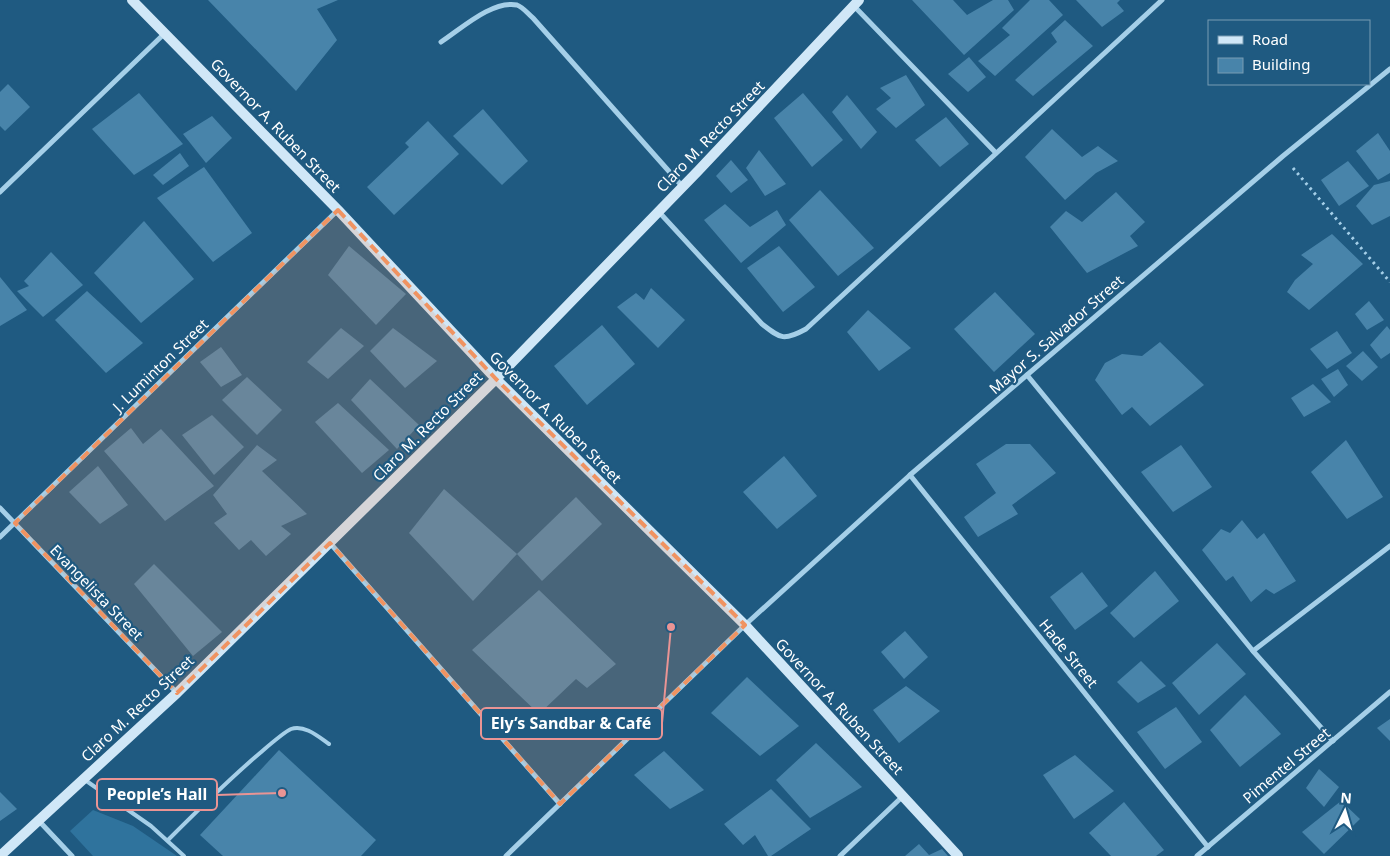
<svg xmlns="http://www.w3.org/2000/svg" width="1390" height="856" font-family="'Noto Sans',sans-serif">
<rect width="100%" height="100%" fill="#1f5a81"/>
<path fill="#2f739d" d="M93,810L133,826L177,856H93L70,831Z"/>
<g fill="#4884aa">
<path d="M208,0H338L317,9L337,40L296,91Z"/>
<path d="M912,0H953L967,15L993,0H1008L1014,10L964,55Z"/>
<path d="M1030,0H1049L1063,15L995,76L978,61L1010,35L1002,28Z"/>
<path d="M1076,0H1120L1117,3L1124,11L1102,27Z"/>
<path d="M1065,20L1093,46L1033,96L1015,80L1057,42L1051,33Z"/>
<path d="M969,57L986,77L968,92L948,74Z"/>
<path d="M906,75L925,105L896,128L876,109L891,98L880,88Z"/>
<path d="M8,84L30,107L5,131L0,126V92Z"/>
<path d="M139,93L183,144L134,175L92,129Z"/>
<path d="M803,93L843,140L812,167L774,118Z"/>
<path d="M847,95L877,132L861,149L832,112Z"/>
<path d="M483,109L528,161L502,185L453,136Z"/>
<path d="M212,116L232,138L206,163L183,134Z"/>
<path d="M946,117L969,144L940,167L915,140Z"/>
<path d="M428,121L459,154L394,215L367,187L409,147L405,143Z"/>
<path d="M1052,129L1082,157L1098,146L1118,161L1096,173L1065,200L1025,157Z"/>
<path d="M1378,133L1390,151V173L1378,180L1356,151Z"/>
<path d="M759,150L786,184L765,196L746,168Z"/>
<path d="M180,153L189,166L163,185L153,175Z"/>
<path d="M731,160L748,180L731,193L716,176Z"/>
<path d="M1348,161L1369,186L1339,206L1321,180Z"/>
<path d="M204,167L252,233L213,262L157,198Z"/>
<path d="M1390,181V216L1372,225L1356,206L1374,185Z"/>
<path d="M820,190L874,248L838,276L789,220Z"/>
<path d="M1116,192L1145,222L1130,236L1138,246L1087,273L1050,227L1066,211L1082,222Z"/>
<path d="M725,204L750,227L777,210L786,225L741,263L704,220Z"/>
<path d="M144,221L194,279L141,323L94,273Z"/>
<path d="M1332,234L1363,264L1309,310L1287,292L1295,280L1313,264L1301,255Z"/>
<path d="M349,246L406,294L376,325L328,275Z"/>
<path d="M779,246L815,287L783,312L747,268Z"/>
<path d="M51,252L83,285L43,317L17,291L29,286L24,281Z"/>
<path d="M0,277L27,310L0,326Z"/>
<path d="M651,288L685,320L658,348L617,307L636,293L644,300Z"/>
<path d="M87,291L143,343L106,373L55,320Z"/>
<path d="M995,292L1035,334L994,372L954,329Z"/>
<path d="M1369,301L1384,320L1367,330L1355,314Z"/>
<path d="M868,310L911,348L879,371L847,332Z"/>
<path d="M602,325L635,364L587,405L554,366Z"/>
<path d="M1387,326L1390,330V353L1381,359L1370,345Z"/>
<path d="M341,328L364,346L328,379L307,362Z"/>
<path d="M393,328L437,361L405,388L370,351Z"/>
<path d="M1337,331L1352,353L1327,369L1310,349Z"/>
<path d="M1160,342L1204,385L1150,426L1132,407L1122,415L1095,380L1105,363L1122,354L1142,356Z"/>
<path d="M221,347L242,375L221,387L200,362Z"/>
<path d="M1363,351L1378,367L1362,381L1346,366Z"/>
<path d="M1338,369L1348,385L1334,397L1321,379Z"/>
<path d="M247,377L282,410L257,435L222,400Z"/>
<path d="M370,379L419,425L397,449L351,400Z"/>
<path d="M1313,384L1331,402L1304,417L1291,398Z"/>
<path d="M338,403L389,450L362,473L315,422Z"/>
<path d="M212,415L244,447L214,475L182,435Z"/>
<path d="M131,428L143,444L161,429L214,486L165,521L104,451Z"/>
<path d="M1346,440L1383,497L1347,519L1311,472Z"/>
<path d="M1006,444H1030L1056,473L1012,505L1018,514L978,537L964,517L996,493L976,464Z"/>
<path d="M257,445L277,460L262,471L307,514L281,526L291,534L266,556L251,540L239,550L214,523L227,514L213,495Z"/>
<path d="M1181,445L1212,487L1173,512L1141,472Z"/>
<path d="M784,456L817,496L777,529L743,492Z"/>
<path d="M98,466L128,505L100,524L69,492Z"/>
<path d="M444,489L517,554L473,601L409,533Z"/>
<path d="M576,497L602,524L542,581L517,554Z"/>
<path d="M1242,520L1257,539L1264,533L1296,581L1274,594L1266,589L1251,602L1233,576L1226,581L1202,550L1221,529L1230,533Z"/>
<path d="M154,564L222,632L193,656L134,584Z"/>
<path d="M1155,571L1179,601L1134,638L1110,613Z"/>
<path d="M1082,572L1108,606L1075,630L1050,597Z"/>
<path d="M539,590L616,664L587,688L576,679L539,714L472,650Z"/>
<path d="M905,631L928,657L904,679L881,652Z"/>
<path d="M1217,643L1246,674L1199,715L1172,683Z"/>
<path d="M1141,661L1166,686L1138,703L1117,682Z"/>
<path d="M747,677L799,726L760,756L711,713Z"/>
<path d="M906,686L940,711L899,743L873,710Z"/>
<path d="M1245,695L1281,734L1240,767L1210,730Z"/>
<path d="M1176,707L1202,742L1165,769L1137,732Z"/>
<path d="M1390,719V741L1377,728Z"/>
<path d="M816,743L862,787L810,818L776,780Z"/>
<path d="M279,750L376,840L361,856H223L200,835Z"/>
<path d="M664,751L704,790L670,809L634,775Z"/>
<path d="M1075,755L1114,791L1074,819L1043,775Z"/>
<path d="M1319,769L1339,787L1324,807L1306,788Z"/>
<path d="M771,789L811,829L771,856H768L755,835L743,845L724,824Z"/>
<path d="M0,792L17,809L0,821Z"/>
<path d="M1341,801L1360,819L1324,854L1302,832Z"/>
<path d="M1124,802L1164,850L1156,856H1111L1089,833Z"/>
<path d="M919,844L929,855L942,849L948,856H905Z"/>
</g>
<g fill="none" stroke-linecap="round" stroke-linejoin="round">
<path stroke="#a5cfe8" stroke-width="3" stroke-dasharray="2.5 4" stroke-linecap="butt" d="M1293,168L1390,282"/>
<g stroke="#a5cfe8" stroke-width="4">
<path d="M85,780L151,826L184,856"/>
<path d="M168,840C198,810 228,780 260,753C267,747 284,732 291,729C304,724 319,737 329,744"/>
</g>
<g stroke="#a5cfe8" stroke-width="5">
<path d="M854,6L996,153"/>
<path d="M441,42C461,29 492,0 517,5C523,7 528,14 533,18L682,186"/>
<path d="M0,192L165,33"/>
<path d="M659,212L762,324C781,339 784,341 806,329L1162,0"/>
<path d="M1027,375L1253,651L1333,741"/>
<path d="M910,475L1208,847"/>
<path d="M0,508L177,693"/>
<path d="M0,537L338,210"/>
<path d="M330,543L560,804"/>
<path d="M1253,651L1390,546"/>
<path d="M39,821L72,856"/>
<path d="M506,856L745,625L910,475L1283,156L1390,69"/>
<path d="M840,856L903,796"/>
<path d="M1197,856L1390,692"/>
</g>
<g stroke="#d0e7f7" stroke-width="10">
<path d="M132,0L338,210L496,379L745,625L958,856"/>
<path d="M0,856L177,693L496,379L698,171L859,0"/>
</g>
</g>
<path fill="#f09361" fill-opacity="0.2" stroke="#f09361" stroke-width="4" stroke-dasharray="10 6" stroke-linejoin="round" d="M338,210L496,379L745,625L560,804L330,543L177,693L15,523Z"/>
<g text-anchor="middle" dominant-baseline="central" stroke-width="4.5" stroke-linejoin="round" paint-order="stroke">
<g font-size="15" fill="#fff" stroke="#1f5a81">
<text transform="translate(276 125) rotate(46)">Governor A. Ruben Street</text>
<text transform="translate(710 136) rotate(-46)">Claro M. Recto Street</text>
<text transform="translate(1056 334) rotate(-41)">Mayor S. Salvador Street</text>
<text transform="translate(160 365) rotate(-44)">J. Luminton Street</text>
<text transform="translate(556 417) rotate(45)">Governor A. Ruben Street</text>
<text transform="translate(427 426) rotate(-45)">Claro M. Recto Street</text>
<text transform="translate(97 592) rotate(46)">Evangelista Street</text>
<text transform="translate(1069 653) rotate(51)">Hade Street</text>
<text transform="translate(840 706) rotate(47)">Governor A. Ruben Street</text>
<text transform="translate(137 708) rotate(-43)">Claro M. Recto Street</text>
<text transform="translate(1286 765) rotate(-40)">Pimentel Street</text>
</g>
</g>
<path fill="none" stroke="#ea9494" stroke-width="2" d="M671 627L662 723M282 793L217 795"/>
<g fill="#ea9494" stroke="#1f5a81" stroke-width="2">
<circle cx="671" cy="627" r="5"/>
<circle cx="282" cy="793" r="5"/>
</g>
<g fill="#1f5a81" stroke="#ea9494" stroke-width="2">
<rect x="481" y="708" width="181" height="31" rx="5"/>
<rect x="97" y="779" width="120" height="31" rx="5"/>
</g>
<g font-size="16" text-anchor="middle" font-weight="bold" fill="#fff">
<text x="571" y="729">Ely’s Sandbar &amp; Café</text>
<text x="157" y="800">People’s Hall</text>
</g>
<rect x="1208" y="20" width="162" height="65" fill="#1f5a81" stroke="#799cb3"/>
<rect x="1218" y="36" width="25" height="8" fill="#d0e7f7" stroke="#799cb3"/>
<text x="1252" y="45" font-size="15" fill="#ffffff">Road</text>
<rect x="1218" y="58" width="25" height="15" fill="#4884aa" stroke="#799cb3"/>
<text x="1252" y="70" font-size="15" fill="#ffffff">Building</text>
<g transform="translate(1345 811) rotate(5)" stroke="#1f5a81" stroke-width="4" paint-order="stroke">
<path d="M0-4L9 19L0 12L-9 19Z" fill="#ffffff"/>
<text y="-8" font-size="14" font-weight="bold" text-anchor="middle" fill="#ffffff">N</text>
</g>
</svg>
